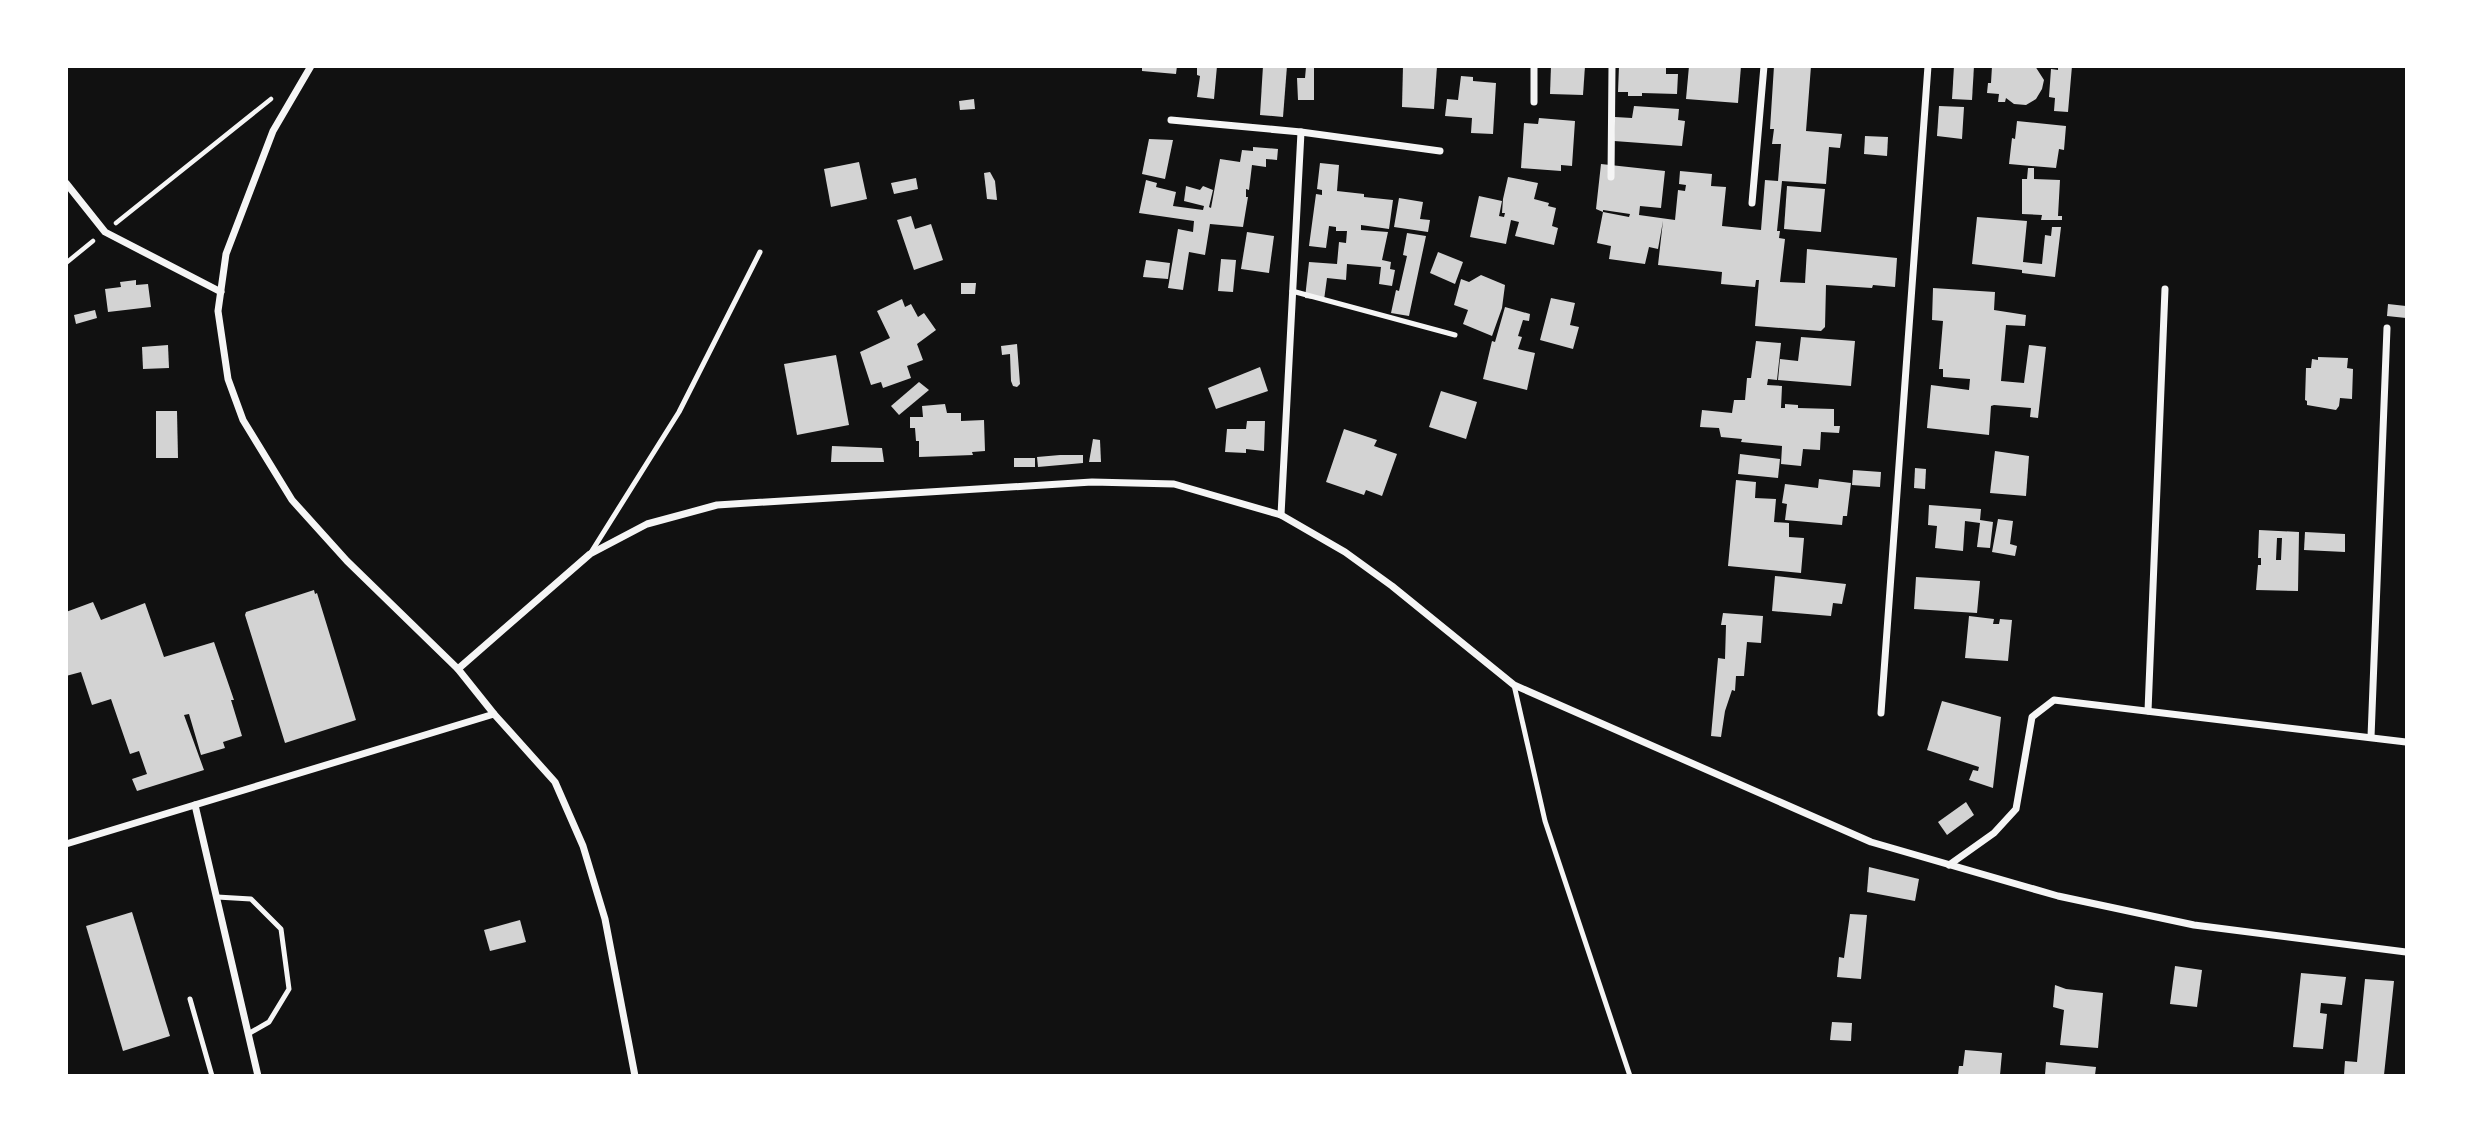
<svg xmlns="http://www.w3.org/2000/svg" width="2473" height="1142" font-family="Lato,sans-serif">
<rect width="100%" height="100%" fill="#111"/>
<g fill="#d3d3d3" fill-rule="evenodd">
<path d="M1142,66H1177L1176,74L1142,71Z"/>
<path d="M1197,66H1217L1214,99L1197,97L1200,76L1197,75Z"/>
<path d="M1263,66H1287L1283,117L1260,115Z"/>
<path d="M1403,66H1437L1434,109L1402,107Z"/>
<path d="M1551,66H1585L1583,95L1550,94Z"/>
<path d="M1619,66H1666V74H1678L1677,94L1642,93V96H1628V92H1618Z"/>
<path d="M1689,66H1741L1738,103L1686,99Z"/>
<path d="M1774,66H1811L1806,131L1842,134L1840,148L1829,147L1826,184L1782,181L1777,231H1780L1779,238L1785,239L1780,282L1805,283L1807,249L1897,258L1895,287L1873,285L1872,288L1826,285L1825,327L1821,331L1755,326L1759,280H1756L1755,287L1721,284L1722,272L1658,265L1663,221L1658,249L1649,247L1645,264L1609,259L1611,246L1597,243L1603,212L1596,209L1601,164L1665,171L1661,208L1640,206L1639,215L1675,220L1678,190L1685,191L1686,185L1679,184L1680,171L1712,174L1711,186L1726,187L1722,226L1761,230L1765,180L1778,181L1781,144H1772L1774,129H1770ZM1603,210L1630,214L1629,217L1603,212Z"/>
<path d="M1954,66H1974L1972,100L1952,99Z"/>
<path d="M1992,66H2035L2044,80L2042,89L2036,99L2026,105L2014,104L2006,98L2005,102H1998L1999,94L1987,93L1988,83H1991Z"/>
<path d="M2058,66H2072L2068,112L2054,111L2055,98L2049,97L2051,69L2058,70Z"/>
<path d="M1306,67H1314V100H1298L1297,78H1305Z"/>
<path d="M1461,76L1473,77V81L1496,83L1493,134L1471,133L1472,118L1445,116L1447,99L1458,100Z"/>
<path d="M974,99L975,109L960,110L959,101Z"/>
<path d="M1634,106L1679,109L1678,120L1685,121L1682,146L1614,141L1615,117L1632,118Z"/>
<path d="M1939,106L1964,107L1962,139L1937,136Z"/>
<path d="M1539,118L1575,121L1572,166L1561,165V171L1521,168L1524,123L1538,124Z"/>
<path d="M2017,121L2066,126L2064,150L2059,149L2056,168L2009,164L2012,138L2015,139Z"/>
<path d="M1865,136L1888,137L1887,156L1864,154Z"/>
<path d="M1149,139L1173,140L1165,179L1142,174Z"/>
<path d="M1253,147L1278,149L1277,160L1266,159V167L1252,165L1249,190L1246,189V197H1248L1243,227L1210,224L1205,255L1189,252L1183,290L1168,288L1178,229L1193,232L1194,221L1139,213L1146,180L1157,183L1156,187L1176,192L1173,206L1203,210L1204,206L1184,201L1186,186L1200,190L1203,186L1213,190L1209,207L1211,208L1220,159L1240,162L1242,150L1253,151Z"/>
<path d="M859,162L867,199L831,207L824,169Z"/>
<path d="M1320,163L1339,165L1337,191L1364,194V197L1393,200L1389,229L1361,225V230L1388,232L1382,260L1391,262L1390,269L1395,270L1392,286L1379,284L1381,267L1347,264L1346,280L1327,278L1324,300L1305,298L1309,262L1337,264L1339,242L1346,243L1347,231H1336V227L1329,226L1326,248L1309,246L1316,194L1322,195V190L1317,189Z"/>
<path d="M2028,168H2034V179L2060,180L2058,216H2062V220H2041L2042,215L2022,214V179H2027Z"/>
<path d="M990,172L995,181L997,200L987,199L984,173Z"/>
<path d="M1508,177L1538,183L1534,199L1549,203L1548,206L1556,208L1552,226L1558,228L1554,245L1515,236L1519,222L1511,220L1506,244L1470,237L1479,196L1502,201L1499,216L1504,217L1505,213H1502L1503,199Z"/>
<path d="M916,178L918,189L894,194L891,183Z"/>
<path d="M1787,186L1825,189L1821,232L1784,229Z"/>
<path d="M1399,198L1423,202L1420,219L1430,220L1428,232L1394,227Z"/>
<path d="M911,216L915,229L931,224L943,260L914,270L897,220Z"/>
<path d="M1977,217L2027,221L2023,262L2042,264L2045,235L2051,236L2052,227H2061L2055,277L2022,273V270L1972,264Z"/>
<path d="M1247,232L1274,236L1269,273L1241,269Z"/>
<path d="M1407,233L1426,236L1409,316L1391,313L1396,290L1399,291L1407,256L1403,255Z"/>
<path d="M1438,252L1463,262L1455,284L1430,273Z"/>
<path d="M1221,259L1236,260L1233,292L1218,291Z"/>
<path d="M1146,260L1170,263L1168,279L1143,277Z"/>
<path d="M1481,275L1505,285L1502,308L1492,336L1463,324L1468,310L1454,305L1461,279L1469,282Z"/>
<path d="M136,280V285L148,284L151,307L108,312L105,289L121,287L120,282Z"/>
<path d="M961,283H976L975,294H961Z"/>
<path d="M1933,288L1995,292L1994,310L2026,315L2025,326L2006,325L2001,381L2024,383L2029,345L2046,347L2038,418L2030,417L2031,408L1994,405L1991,406L1989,435L1927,428L1931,385L1969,390L1970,379L1943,377V369H1939L1943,321L1932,320Z"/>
<path d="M1551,298L1575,303L1570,325L1579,327L1573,349L1540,340Z"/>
<path d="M902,299L905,307L911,304L918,317L924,313L936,330L917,344L923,360L907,366L911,378L883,388L881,382L871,385L860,352L890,338L877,311Z"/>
<path d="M2388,304L2406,306V318L2387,316Z"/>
<path d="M1505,307L1530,314L1529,321L1523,320L1518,336L1522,337L1518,349L1535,353L1527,390L1483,379L1492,341L1495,342Z"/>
<path d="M95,310L97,318L76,324L74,315Z"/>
<path d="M1801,337L1855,341L1851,386L1778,380L1780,359L1798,361Z"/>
<path d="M1756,341L1781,343L1777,380L1768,379L1767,385L1782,386L1781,408H1785V404L1798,405V408L1834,409V426H1840L1839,433L1821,432L1820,450L1803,449L1801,466L1781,464L1782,446L1741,442L1742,439L1721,437L1719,428L1700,427L1702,410L1732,413L1734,400H1745L1747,378H1751Z"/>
<path d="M1017,344L1020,384L1017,387L1013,386L1011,381L1010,354L1002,355L1001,346Z"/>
<path d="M168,345L169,368L143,369L142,347Z"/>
<path d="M836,355L849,425L797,435L784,364Z"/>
<path d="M2318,357L2348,358L2347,368L2353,369L2352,399L2340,398L2339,406L2336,410L2307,405V401L2305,400L2306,368H2311L2312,359L2318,360Z"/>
<path d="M1260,367L1268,391L1216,409L1208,388Z"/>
<path d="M919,382L929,390L899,415L891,406Z"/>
<path d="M1441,391L1477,402L1466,439L1429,427Z"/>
<path d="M945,404L947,413H961V421L984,420L985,451L972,452L973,455L919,457V441H916L915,428H910V417H923L922,406Z"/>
<path d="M156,411H177L178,458H156Z"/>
<path d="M1247,421H1265L1264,451L1246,449V453L1225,452L1227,429H1246Z"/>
<path d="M1344,429L1377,440L1374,446L1397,454L1382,496L1366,490L1364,495L1326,482Z"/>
<path d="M1093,439L1100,440L1101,462H1089Z"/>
<path d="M832,446L882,448L884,462H831Z"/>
<path d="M1995,451L2029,456L2026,496L1990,493Z"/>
<path d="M1740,454L1780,459L1778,478L1738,474Z"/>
<path d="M1060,455H1083V463L1038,467L1037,457Z"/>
<rect x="1014" y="458" width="21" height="9"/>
<path d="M1915,468L1926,469L1925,489L1914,488Z"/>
<path d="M1853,470L1881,472L1880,487L1852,485Z"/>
<path d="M1819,479L1851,483L1847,516H1843L1842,525L1785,520L1787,504L1782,503L1785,484L1818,488Z"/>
<path d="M1736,480L1756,482L1755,498L1776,499L1774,522L1789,523V537L1804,538L1801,573L1728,566Z"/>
<path d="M1929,505L1981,509L1980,520L1993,522L1990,548L1977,547L1980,523L1965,521L1963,551L1935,548L1937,526L1928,525Z"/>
<path d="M1998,519L2013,521L2010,544L2017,546L2015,556L1992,552Z"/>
<path d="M2259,530L2299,532L2298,591L2256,590L2258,565H2261V558H2258ZM2277,538H2282L2281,560H2276Z"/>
<path d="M2305,532L2345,534V552L2304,550Z"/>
<path d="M1775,576L1846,584L1842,604L1833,603L1831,616L1772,611Z"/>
<path d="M1916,577L1980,581L1977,613L1914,609Z"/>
<path d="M314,590L315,594L317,593L356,720L285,743L245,615L246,612Z"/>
<path d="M93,602L101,620L145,603L164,657L214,642L234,700H231L242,736L223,742L225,748L201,755L189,714L184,715L204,770L137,791L132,779L147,774L139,751L130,754L111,699L92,705L81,672L66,676V612Z"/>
<path d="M1723,613L1763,616L1761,643L1747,642L1744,676H1736L1735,691L1732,690L1725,711L1721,737L1711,736L1718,658L1725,659L1726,625H1721Z"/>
<path d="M1969,616L1994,619L1993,624H1999L2000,619L2012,620L2008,661L1965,658Z"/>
<path d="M1942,701L2001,717L1993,788L1969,780L1973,770L1978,771L1979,767L1927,750Z"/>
<path d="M1966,802L1974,815L1947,835L1938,822Z"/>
<path d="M1869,867L1919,879L1915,901L1867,892Z"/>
<path d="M132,912L170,1036L123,1051L86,926Z"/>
<path d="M1850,914L1867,915L1861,979L1837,977L1839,957L1844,958Z"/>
<path d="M520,920L526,942L490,951L484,930Z"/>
<path d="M2175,966L2202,970L2197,1007L2170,1004Z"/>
<path d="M2301,973L2346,977L2342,1005L2321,1003L2320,1013L2327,1014L2323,1049L2293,1047Z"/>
<path d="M2365,979L2394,981L2384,1075H2344L2345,1061L2357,1062Z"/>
<path d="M2055,985L2066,989L2103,993L2098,1048L2060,1045L2064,1010L2053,1007Z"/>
<path d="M1832,1022L1852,1023L1851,1041L1830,1040Z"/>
<path d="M1965,1050L2002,1053L2000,1075H1958L1959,1066H1963Z"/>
<path d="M2046,1062L2096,1067L2095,1075H2045Z"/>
</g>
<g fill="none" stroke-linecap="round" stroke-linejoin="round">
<g stroke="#f5f5f5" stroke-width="4.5">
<path d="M116,223L271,99"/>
<path d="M66,263L93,241"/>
</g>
<g stroke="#f5f5f5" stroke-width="5">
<path d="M1292,291L1455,335"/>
<path d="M590,554L679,412L760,252"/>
<path d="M1514,685L1545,821L1630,1076"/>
<path d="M217,897L251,899L281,929L289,989L269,1022L248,1034"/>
<path d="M190,999L212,1076"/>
</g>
<g stroke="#f5f5f5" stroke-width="7">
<path d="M311,66L273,131L226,254L218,311L228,379L243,420L292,500L347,561L458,669L494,714L555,782L583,846L605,919L635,1076"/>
<path d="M1534,102V66"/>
<path d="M1171,120L1301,132L1440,151"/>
<path d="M1611,177L1612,66"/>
<path d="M66,183L105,232L221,292"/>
<path d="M1752,203L1764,66"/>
<path d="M1281,515L1301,132"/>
<path d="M458,669L590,554L647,524L717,505L1092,482L1174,484L1281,515L1345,552L1392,586L1514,685L1871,842L2058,896L2194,925L2406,952"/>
<path d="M2148,711L2165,289"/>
<path d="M1881,713L1928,66"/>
<path d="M2371,737L2387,328"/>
<path d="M195,805L258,1076"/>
<path d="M66,844L494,714"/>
<path d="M1949,865L1994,833L2016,809L2032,717L2054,700L2406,742"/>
</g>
</g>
<rect width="2473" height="1142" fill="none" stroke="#ffffff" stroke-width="136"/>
</svg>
